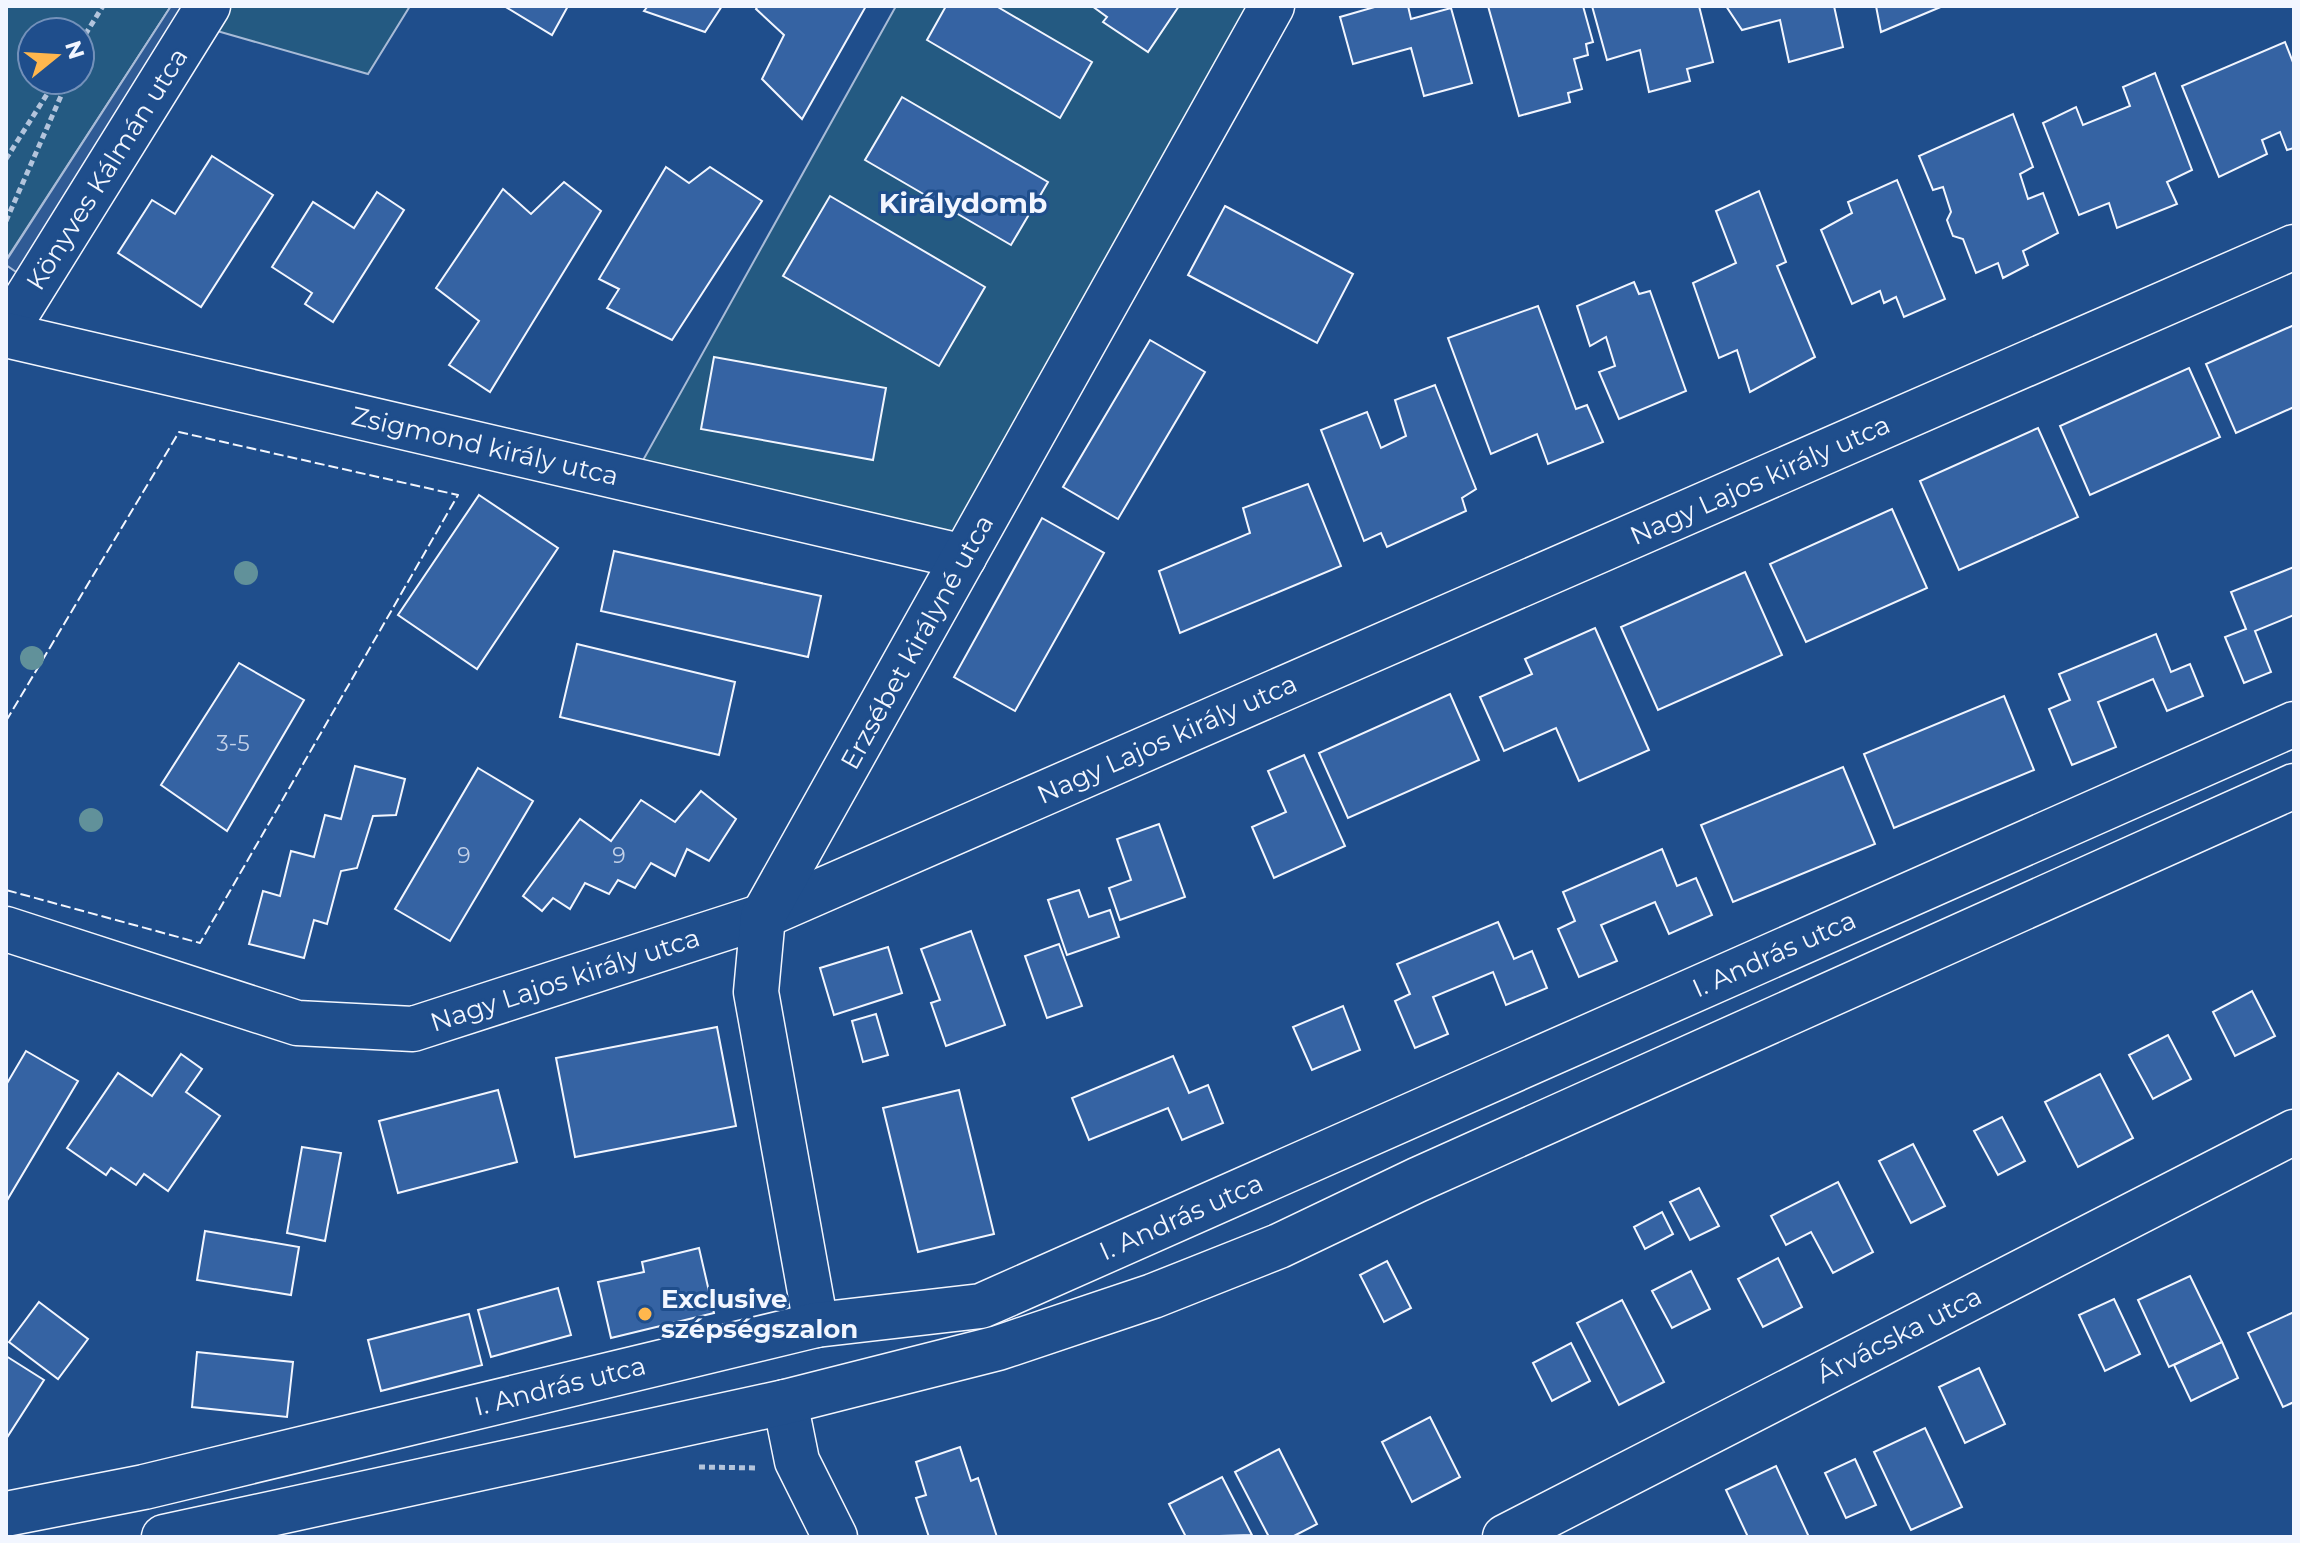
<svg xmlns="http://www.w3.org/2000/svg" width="2300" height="1543" font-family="Montserrat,sans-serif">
<rect width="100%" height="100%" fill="#1f4e8c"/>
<g fill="#245a82" stroke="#a8bbd7" stroke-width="2" fill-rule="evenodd">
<path d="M6,6H171L6,260ZM32,32H80V80H32Z"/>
<path d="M208,6H410L368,74L196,25Z"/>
<path d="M896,6H1272L964,557L632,480Z"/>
</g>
<path fill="#305b95" stroke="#a8bbd7" stroke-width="2" d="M171,6H196L22,276L6,265V261Z"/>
<g fill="#3563a3" stroke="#f2f6ff" stroke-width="2">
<path d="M504,6H568L552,35Z"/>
<path d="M648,6H722L705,32L644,11Z"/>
<path d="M758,6H866L802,119L762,79L784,35L756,9Z"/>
<path d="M946,6H996L1092,62L1060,118L927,40Z"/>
<path d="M1092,6H1179L1148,52L1103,22L1107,17Z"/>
<path d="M1378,6H1408L1411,19L1451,8L1472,83L1424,96L1411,48L1353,64L1340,17Z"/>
<path d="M1488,6H1583L1593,42L1586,44L1588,55L1574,59L1582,89L1568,93L1570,102L1519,116Z"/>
<path d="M1592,6H1699L1713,62L1687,69L1690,81L1649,92L1640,50L1607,60Z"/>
<path d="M1726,6H1834L1843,47L1789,62L1780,20L1742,30Z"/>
<path d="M1876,6H1943L1881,32Z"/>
<path d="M2285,42L2294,65V148L2287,150L2280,132L2262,140L2267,154L2219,177L2182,86Z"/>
<path d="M2155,73L2192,170L2167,182L2177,204L2117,228L2109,203L2079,215L2043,123L2076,107L2083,125L2130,106L2123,87Z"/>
<path d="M902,97L1048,182L1011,245L865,160Z"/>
<path d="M2013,114L2033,167L2020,174L2028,199L2043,193L2058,233L2023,251L2028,265L2003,278L1998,263L1976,273L1963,239L1953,236L1947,220L1951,212L1943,187L1933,190L1919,156Z"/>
<path d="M212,156L273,195L201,307L118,253L152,200L175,214Z"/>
<path d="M666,167L689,183L710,167L762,201L672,340L607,308L619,289L599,279Z"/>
<path d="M1897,180L1945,299L1904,317L1896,297L1884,303L1880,291L1852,304L1821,230L1852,213L1848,202Z"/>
<path d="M564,182L601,211L490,392L449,365L479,321L436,288L503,189L531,214Z"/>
<path d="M1759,191L1786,262L1777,266L1815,357L1750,392L1737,350L1719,358L1693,283L1736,263L1716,211Z"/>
<path d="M377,192L404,210L333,322L305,304L312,293L272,267L313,202L354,228Z"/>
<path d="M830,196L985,287L939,366L783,276Z"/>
<path d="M1225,206L1353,274L1317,343L1188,275Z"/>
<path d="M1634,282L1639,294L1650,291L1686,391L1619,419L1599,372L1615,366L1606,337L1590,346L1577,306Z"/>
<path d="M1538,306L1576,409L1587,405L1603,442L1548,464L1537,434L1491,454L1448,338Z"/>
<path d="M2294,325V407L2236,433L2206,364Z"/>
<path d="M1150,340L1205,372L1118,519L1063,487Z"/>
<path d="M714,357L886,388L873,460L701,429Z"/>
<path d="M2189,368L2220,437L2090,495L2060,426Z"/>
<path d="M1435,385L1476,489L1462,498L1466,511L1387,547L1381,533L1364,541L1321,430L1367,412L1381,448L1406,436L1395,400Z"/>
<path d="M2038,428L2078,517L1959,570L1920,481Z"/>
<path d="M1308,484L1341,566L1180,633L1159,571L1250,533L1243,508Z"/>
<path d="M479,495L558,548L477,669L398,615Z"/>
<path d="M1892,509L1927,588L1806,642L1770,564Z"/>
<path d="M1042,518L1104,553L1015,711L954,677Z"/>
<path d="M614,551L821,596L808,657L601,611Z"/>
<path d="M2294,567V615L2255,631L2271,672L2244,683L2225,637L2246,629L2231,592Z"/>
<path d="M1745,572L1782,655L1658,710L1621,627Z"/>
<path d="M1595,628L1649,750L1579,781L1556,728L1504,751L1480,697L1532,674L1525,659Z"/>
<path d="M2156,634L2171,672L2190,664L2203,696L2167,711L2153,679L2098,702L2116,747L2072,765L2049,709L2070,700L2059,674Z"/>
<path d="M577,644L735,682L719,755L560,717Z"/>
<path d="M239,663L304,700L227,831L161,785Z"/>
<path d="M1450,694L1479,760L1348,818L1319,753Z"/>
<path d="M2004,696L2034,770L1894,828L1864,754Z"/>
<path d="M1304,755L1345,846L1274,878L1252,827L1286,812L1268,771Z"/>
<path d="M355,766L405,779L396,815L373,816L357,868L341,871L327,924L314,920L304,958L249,944L263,891L280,896L291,851L314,857L325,815L341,819Z"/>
<path d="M1843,767L1875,844L1733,902L1701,825Z"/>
<path d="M478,768L533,801L450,941L395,909Z"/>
<path d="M701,791L736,819L709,861L687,849L675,876L651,863L635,888L618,880L609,894L585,883L570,909L553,898L542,911L523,896L580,819L611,841L641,800L675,822Z"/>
<path d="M1159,824L1185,897L1120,920L1109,888L1131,880L1117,839Z"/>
<path d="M1662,849L1677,886L1696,878L1712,915L1669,934L1655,902L1601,925L1617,961L1579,977L1558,929L1575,921L1563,892Z"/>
<path d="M1079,890L1089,917L1110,910L1119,937L1067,955L1048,900Z"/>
<path d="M1498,922L1514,959L1532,951L1547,988L1506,1005L1493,972L1433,997L1448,1034L1415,1048L1395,1001L1410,994L1397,964Z"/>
<path d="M971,931L1005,1025L946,1046L931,1003L940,1000L921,949Z"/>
<path d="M1059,944L1082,1006L1047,1018L1025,956Z"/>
<path d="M888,947L902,993L834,1015L820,968Z"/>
<path d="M2252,991L2275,1036L2235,1056L2213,1012Z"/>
<path d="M1343,1006L1360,1050L1312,1070L1293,1027Z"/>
<path d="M876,1014L888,1055L863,1062L852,1021Z"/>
<path d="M717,1027L736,1126L575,1157L556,1058Z"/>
<path d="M2168,1035L2191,1079L2153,1099L2129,1055Z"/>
<path d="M26,1051L78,1081L6,1202V1085Z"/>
<path d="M181,1054L202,1069L186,1092L220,1116L168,1191L144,1174L136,1185L111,1168L106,1175L67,1148L118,1073L152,1096Z"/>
<path d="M1173,1056L1189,1093L1208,1085L1223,1123L1182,1140L1168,1108L1089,1140L1072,1098Z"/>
<path d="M2100,1074L2133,1138L2078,1167L2045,1102Z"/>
<path d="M498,1090L517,1162L398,1193L379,1121Z"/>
<path d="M959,1090L994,1234L918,1252L883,1108Z"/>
<path d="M2002,1117L2025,1161L1998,1175L1974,1131Z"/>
<path d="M1913,1144L1945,1206L1911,1223L1879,1161Z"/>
<path d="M302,1147L341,1153L325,1241L287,1233Z"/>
<path d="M1838,1182L1873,1252L1833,1273L1811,1232L1786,1245L1771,1216Z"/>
<path d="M1699,1188L1719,1226L1690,1240L1670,1202Z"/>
<path d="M1662,1212L1673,1234L1645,1249L1634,1227Z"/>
<path d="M205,1231L299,1247L291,1295L197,1280Z"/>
<path d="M699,1248L714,1313L611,1338L598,1282L644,1272L642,1262Z"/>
<path d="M1778,1258L1802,1307L1763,1327L1738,1279Z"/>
<path d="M1387,1261L1411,1308L1384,1322L1360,1275Z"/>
<path d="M1691,1271L1710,1309L1672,1328L1652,1291Z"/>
<path d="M2190,1276L2222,1342L2169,1367L2138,1300Z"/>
<path d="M558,1288L571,1335L491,1357L478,1310Z"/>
<path d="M2114,1299L2140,1354L2105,1371L2079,1315Z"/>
<path d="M1622,1300L1664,1382L1619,1405L1577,1323Z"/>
<path d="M39,1302L88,1339L58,1379L9,1342Z"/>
<path d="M2294,1312V1402L2283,1407L2248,1333Z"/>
<path d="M469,1314L482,1365L381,1391L368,1340Z"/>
<path d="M2222,1342L2238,1378L2191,1401L2174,1365Z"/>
<path d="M1571,1343L1590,1381L1552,1401L1533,1363Z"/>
<path d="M197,1352L293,1362L287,1417L192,1407Z"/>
<path d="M6,1356L44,1380L6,1439Z"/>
<path d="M1979,1368L2005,1424L1965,1443L1939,1387Z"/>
<path d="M1430,1417L1460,1477L1412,1502L1382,1442Z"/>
<path d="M1925,1428L1962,1507L1911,1530L1874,1452Z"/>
<path d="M960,1447L971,1481L978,1478L997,1537H929L916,1498L926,1495L916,1462Z"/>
<path d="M1279,1449L1317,1524L1292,1537H1269L1235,1472Z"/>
<path d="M1855,1459L1876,1505L1846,1518L1825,1473Z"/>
<path d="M1776,1466L1809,1537H1748L1726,1490Z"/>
<path d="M1222,1477L1252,1535L1186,1537L1169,1504Z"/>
</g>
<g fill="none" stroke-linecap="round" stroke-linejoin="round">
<defs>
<g id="minor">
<path d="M6,331L208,6"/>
<path d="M6,335L964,557"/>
<path d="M6,929L297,1023L413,1029L763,916L2294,247"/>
<path d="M816,1325L756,992L763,916L1272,6"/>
<path d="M785,1402L797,1461L835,1537"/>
<path d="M6,1514L144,1487L816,1325L981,1306L2294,724"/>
<path d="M1505,1537L2294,1132"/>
</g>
<path id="major" d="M164,1537L785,1402L998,1348L1153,1296L1279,1246L1417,1180L2294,786"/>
</defs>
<use href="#minor" stroke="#f2f6ff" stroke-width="47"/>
<use href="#major" stroke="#f2f6ff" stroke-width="47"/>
<g stroke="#b3c4dc" stroke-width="5" stroke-dasharray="6 4" stroke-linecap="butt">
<path d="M80,43L103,6"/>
<path d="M80,53L87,36"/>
<path d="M6,159L56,80"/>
<path d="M6,221L68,80"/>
<path d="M699,1467L757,1468"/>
</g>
<use href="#minor" stroke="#1f4e8c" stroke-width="44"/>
<use href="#major" stroke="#1f4e8c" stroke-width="44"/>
<path stroke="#f2f6ff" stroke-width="2" stroke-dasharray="10 4" stroke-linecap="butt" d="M6,721L179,432L458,495L200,943L6,890"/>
</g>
<g fill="#61919a">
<circle cx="246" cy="573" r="12"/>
<circle cx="32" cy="658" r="12"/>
<circle cx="91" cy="820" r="12"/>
</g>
<circle fill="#ffb74d" stroke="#1f4e8c" stroke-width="3" cx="645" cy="1314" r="8"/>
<g text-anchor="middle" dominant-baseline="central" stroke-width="6" stroke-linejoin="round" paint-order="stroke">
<g font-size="22" fill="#c3d1e8">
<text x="233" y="743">3-5</text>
<text x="464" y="855">9</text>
<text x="619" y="855">9</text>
</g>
<g font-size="26" fill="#f2f6ff" stroke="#1f4e8c">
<text transform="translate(107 169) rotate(-58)">Könyves Kálmán utca</text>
<text transform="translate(485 446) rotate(13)">Zsigmond király utca</text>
<text transform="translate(1760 480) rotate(-24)">Nagy Lajos király utca</text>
<text transform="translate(917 642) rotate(-61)">Erzsébet királyné utca</text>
<text transform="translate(1167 739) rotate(-24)">Nagy Lajos király utca</text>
<text transform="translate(1774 954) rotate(-24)">I. András utca</text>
<text transform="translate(565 980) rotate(-18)">Nagy Lajos király utca</text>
<text transform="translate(1181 1217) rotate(-24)">I. András utca</text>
<text transform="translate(1899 1335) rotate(-27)">Árvácska utca</text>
<text transform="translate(560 1386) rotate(-14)">I. András utca</text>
</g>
<g font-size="26" font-weight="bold" fill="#f2f6ff" stroke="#1f4e8c" text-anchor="start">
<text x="661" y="1299">Exclusive<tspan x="661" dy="30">szépségszalon</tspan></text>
</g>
<g font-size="28" font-weight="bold" fill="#f2f6ff" stroke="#1f4e8c">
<text x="963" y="203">Királydomb</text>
</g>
</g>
<rect width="2300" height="1543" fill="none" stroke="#f2f6ff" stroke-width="16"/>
<g transform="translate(56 56) rotate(72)"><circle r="38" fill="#1f4e8c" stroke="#7391ba" stroke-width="2"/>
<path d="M0-6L14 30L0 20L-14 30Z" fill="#ffb74d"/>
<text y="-12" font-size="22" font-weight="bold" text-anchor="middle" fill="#f2f6ff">N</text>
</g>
</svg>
